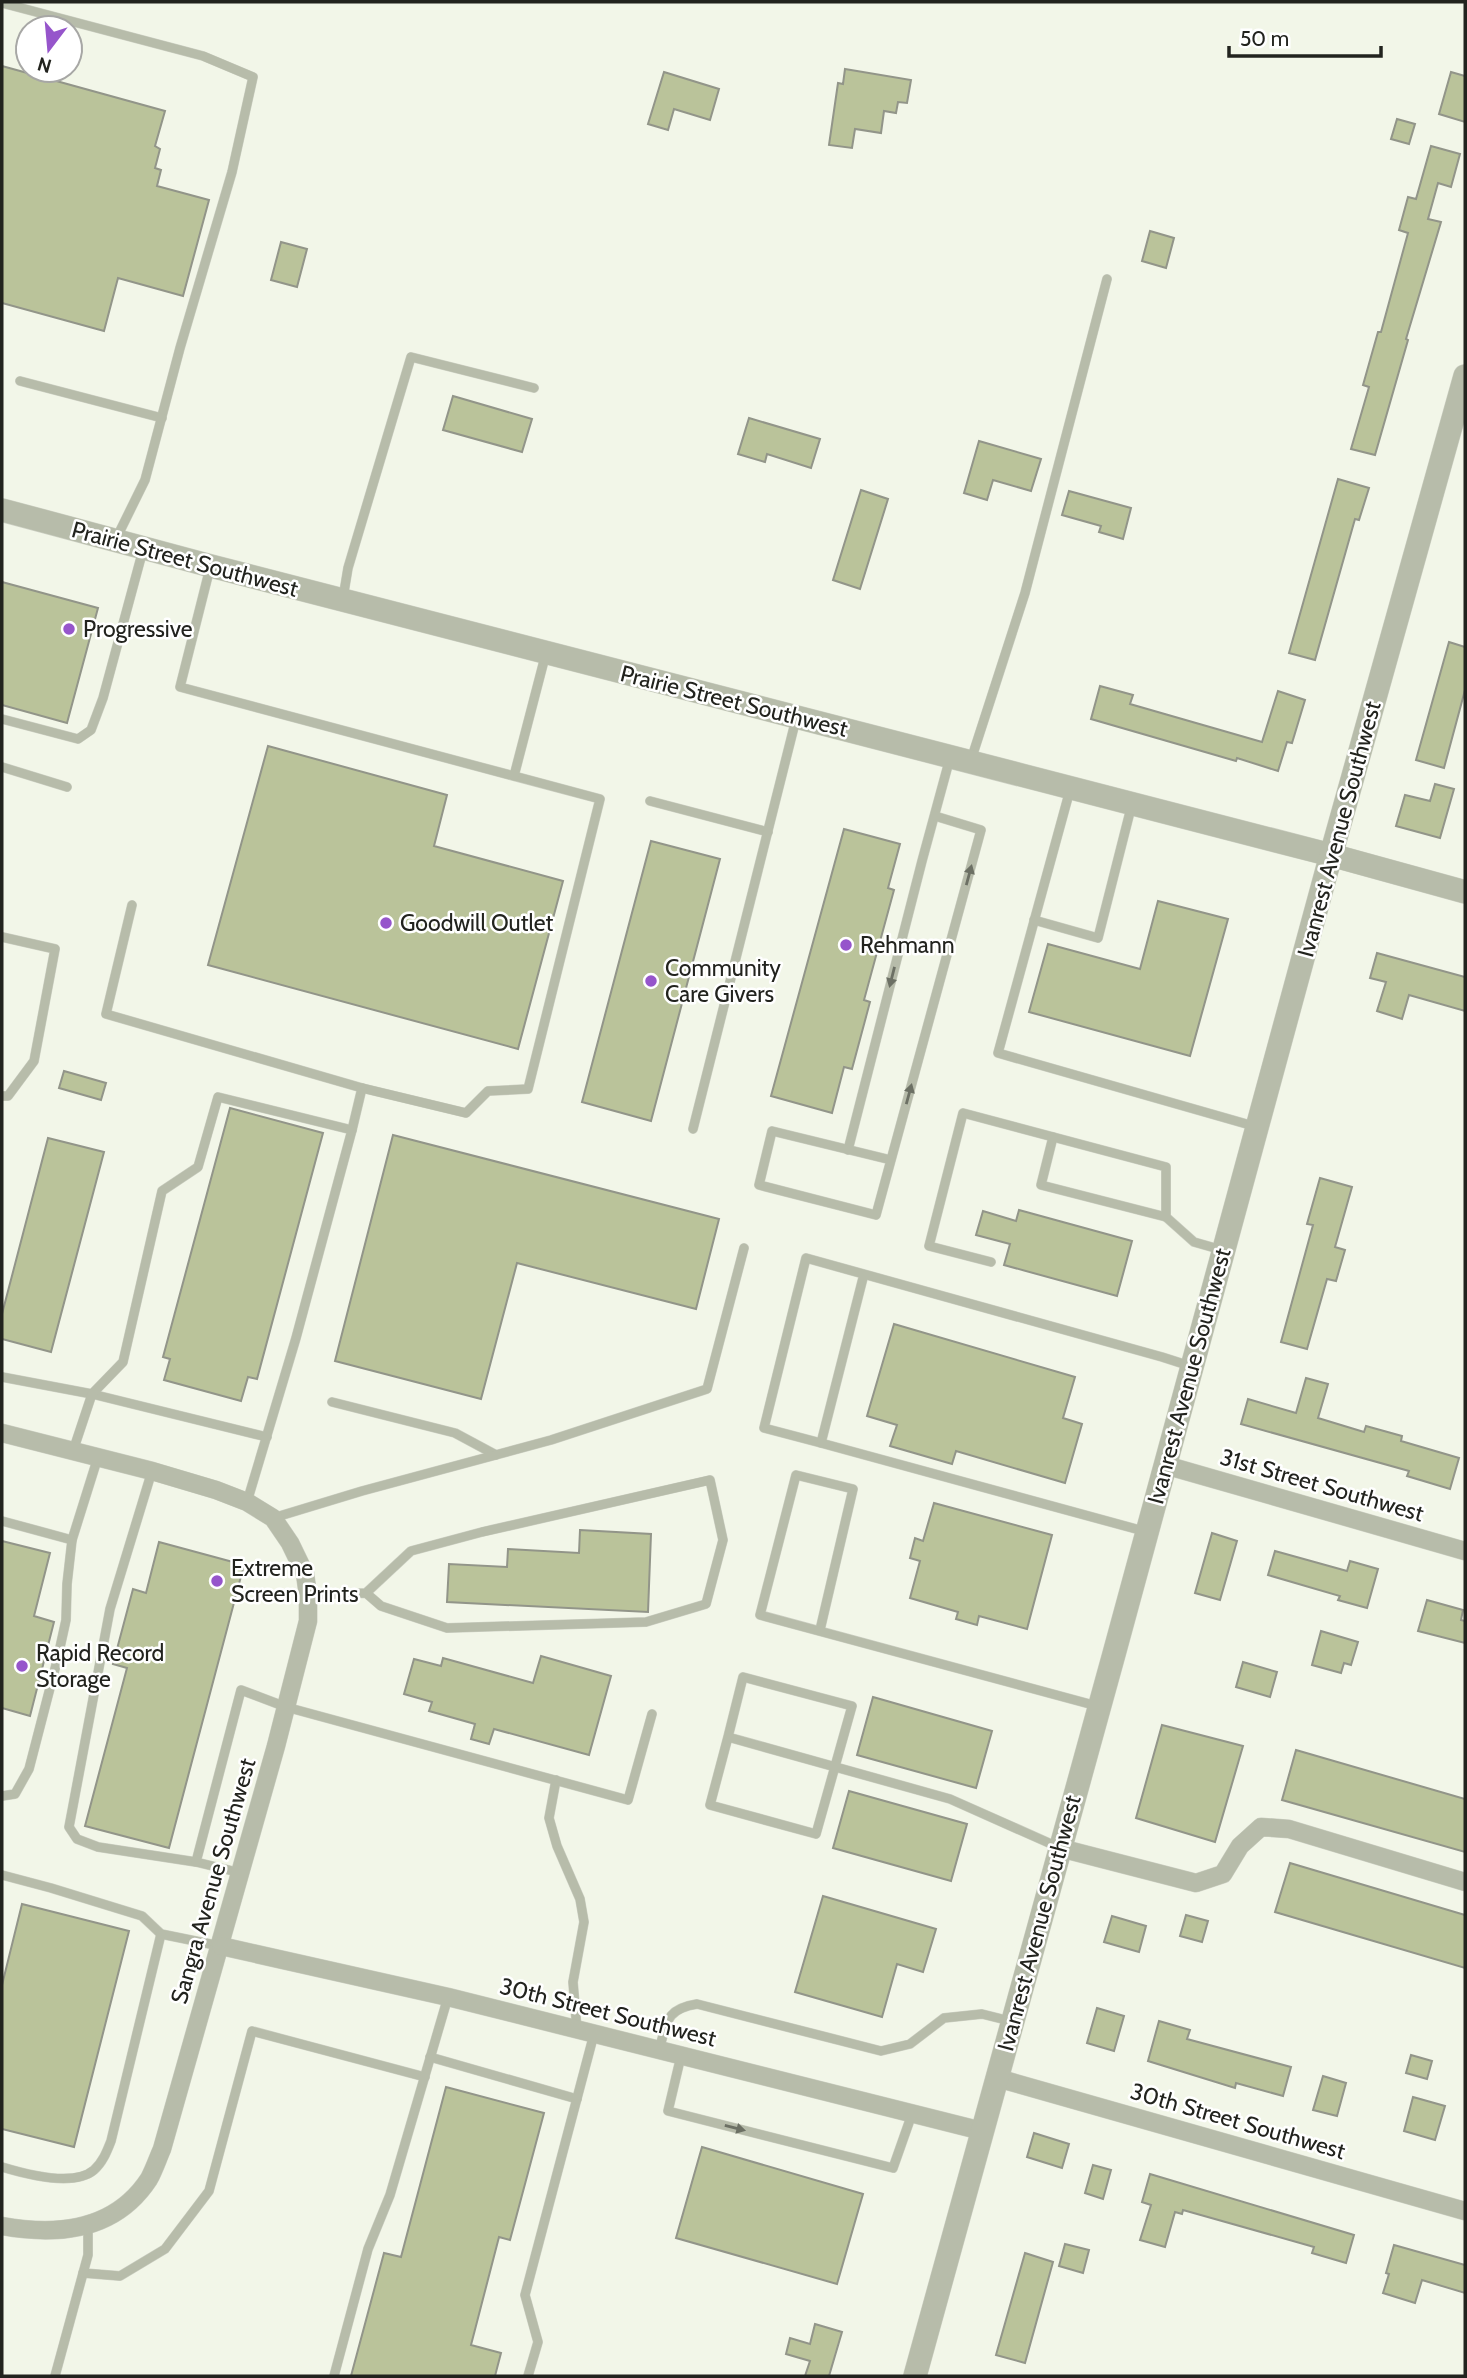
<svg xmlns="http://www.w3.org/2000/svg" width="1467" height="2378" font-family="Cabin,sans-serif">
<rect width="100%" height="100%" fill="#f2f6e8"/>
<g fill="#bac39a" stroke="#929589" stroke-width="2">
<path d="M2,66L165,111L155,146L160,149L155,168L161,170L157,186L209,200L183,296L118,278L104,331L2,303Z"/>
<path d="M845,69L911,80L907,103L898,102L896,113L884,111L881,133L855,129L852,148L829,145L838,83L843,84Z"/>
<path d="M664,72L719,89L710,120L674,109L668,130L648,124Z"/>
<path d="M1451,72L1465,76V122L1439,114Z"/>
<path d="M1397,119L1415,124L1409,144L1391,139Z"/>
<path d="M1431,146L1460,154L1451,187L1438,183L1428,219L1441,222L1406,339L1408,340L1375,455L1351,449L1369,387L1363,385L1378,332H1381L1408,233L1399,230L1408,197L1416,199Z"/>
<path d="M1150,231L1174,238L1166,268L1142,261Z"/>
<path d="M281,242L307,249L297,287L271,280Z"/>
<path d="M453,396L532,419L522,452L443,430Z"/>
<path d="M749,418L820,439L811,468L767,454L765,462L738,454Z"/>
<path d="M979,441L1041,459L1031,491L993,480L987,500L964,493Z"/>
<path d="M1338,479L1369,488L1359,520L1355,519L1315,660L1289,653Z"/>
<path d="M861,490L888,499L860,589L833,580Z"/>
<path d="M1069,491L1131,508L1123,539L1099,532L1101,526L1062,515Z"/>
<path d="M2,582L98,608L67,723L2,705Z"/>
<path d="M1449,642L1465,647V690L1444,768L1416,760Z"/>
<path d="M1100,686L1133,695L1130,704L1262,742L1278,691L1305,700L1292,743L1287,742L1278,771L1237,758L1236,761L1091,719Z"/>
<path d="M268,746L447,795L434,846L563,881L518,1049L208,965Z"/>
<path d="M1435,784L1454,789L1440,838L1396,826L1405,795L1430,801Z"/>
<path d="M844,829L900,844L888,888L894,890L864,1000L870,1002L852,1069L844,1067L832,1113L771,1096Z"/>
<path d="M651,841L720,859L651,1121L582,1102Z"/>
<path d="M1158,901L1228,919L1190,1056L1029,1012L1048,944L1140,969Z"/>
<path d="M1377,953L1465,977V1011L1409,995L1402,1019L1377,1011L1386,982L1370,978Z"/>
<path d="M64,1071L106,1083L101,1100L59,1088Z"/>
<path d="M230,1108L323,1133L257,1379L248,1377L241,1401L164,1380L170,1359L163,1357Z"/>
<path d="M393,1135L719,1219L696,1309L517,1263L481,1399L335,1361Z"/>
<path d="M48,1138L104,1152L51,1352L2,1339V1314Z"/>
<path d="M1320,1178L1352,1187L1335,1247L1345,1250L1336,1281L1327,1279L1307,1349L1281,1342L1313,1225L1307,1224Z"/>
<path d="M1019,1210L1132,1241L1117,1296L1004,1265L1010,1244L976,1235L983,1211L1016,1221Z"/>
<path d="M894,1324L1075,1377L1063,1418L1082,1424L1065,1483L956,1451L952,1464L890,1446L897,1425L867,1416Z"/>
<path d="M1306,1378L1328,1384L1318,1418L1364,1432L1366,1426L1402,1436L1401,1441L1459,1458L1450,1489L1407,1476L1409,1471L1241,1424L1248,1399L1296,1413Z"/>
<path d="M934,1503L1052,1535L1027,1629L979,1616L977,1625L956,1619L958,1612L910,1598L920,1561L910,1558L915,1538L923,1541Z"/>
<path d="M580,1530L651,1534L648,1612L447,1602L449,1564L507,1567L508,1549L579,1553Z"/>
<path d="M1212,1533L1237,1541L1220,1600L1195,1593Z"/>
<path d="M2,1541L50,1553L34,1616L54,1622L30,1716L2,1708Z"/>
<path d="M159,1542L244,1565L169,1848L85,1826L127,1668L113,1664L133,1589L146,1593Z"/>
<path d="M1275,1551L1347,1571L1350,1561L1378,1569L1367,1608L1338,1600L1340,1596L1268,1575Z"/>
<path d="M1427,1600L1463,1610L1461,1620L1465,1621V1643L1418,1631Z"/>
<path d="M1321,1631L1358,1642L1351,1665L1344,1663L1341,1673L1312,1665Z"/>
<path d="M541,1656L611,1676L589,1755L494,1729L489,1744L471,1739L475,1724L429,1711L432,1702L404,1694L414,1659L441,1666L443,1658L533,1683Z"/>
<path d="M1243,1662L1277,1672L1270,1697L1236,1687Z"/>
<path d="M873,1697L992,1731L976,1788L857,1755Z"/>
<path d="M1162,1725L1243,1746L1215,1842L1136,1818Z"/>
<path d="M1296,1750L1465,1799V1852L1282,1800Z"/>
<path d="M849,1791L967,1824L951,1881L833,1848Z"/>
<path d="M1290,1863L1465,1915V1968L1275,1912Z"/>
<path d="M823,1896L936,1929L923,1972L897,1964L882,2017L795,1992Z"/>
<path d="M22,1904L129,1931L74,2147L2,2129V1985Z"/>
<path d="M1186,1915L1208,1921L1202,1942L1180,1936Z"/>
<path d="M1112,1916L1146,1926L1139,1952L1104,1942Z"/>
<path d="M1097,2008L1124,2016L1114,2051L1087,2043Z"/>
<path d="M1159,2021L1190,2030L1187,2039L1291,2067L1283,2096L1236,2083L1235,2088L1148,2061Z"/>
<path d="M1411,2055L1432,2061L1427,2079L1406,2073Z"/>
<path d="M1323,2076L1346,2083L1337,2116L1313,2110Z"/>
<path d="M446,2087L544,2113L510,2240L499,2237L471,2345L501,2353L495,2376H351L384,2253L401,2257Z"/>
<path d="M1413,2097L1445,2106L1435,2140L1404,2131Z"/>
<path d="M1034,2133L1069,2144L1062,2168L1027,2157Z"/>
<path d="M702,2147L863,2194L837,2284L676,2238Z"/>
<path d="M1093,2165L1111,2170L1103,2199L1085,2193Z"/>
<path d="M1150,2174L1354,2235L1346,2263L1312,2253L1314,2247L1183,2210L1182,2214L1175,2212L1165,2247L1140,2240L1151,2205L1142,2202Z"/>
<path d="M1065,2244L1089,2250L1083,2273L1059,2266Z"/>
<path d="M1394,2245L1465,2265V2293L1422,2280L1415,2303L1383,2293L1389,2274L1386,2273Z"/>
<path d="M1025,2253L1053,2262L1025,2363L996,2355Z"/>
<path d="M815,2324L842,2332L829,2376H805L810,2361L786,2354L790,2338L810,2344Z"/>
</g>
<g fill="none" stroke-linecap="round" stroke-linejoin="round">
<defs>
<g id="service">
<path d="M2,3L203,56L253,77L232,172L180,348L145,480L116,539"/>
<path d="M20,381L162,418"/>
<path d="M210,568L180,687L600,799L528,1089L488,1091L466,1113L362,1088"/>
<path d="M343,598L348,568L411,357L534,388"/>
<path d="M2,719L78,739L91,730L103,698L143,550"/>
<path d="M971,760L1025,593L1107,279"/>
<path d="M2,767L67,787"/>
<path d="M514,776L546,653"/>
<path d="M1070,790L998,1053L1257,1127"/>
<path d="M650,801L768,832"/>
<path d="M132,905L106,1014L362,1088L352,1130"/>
<path d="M1034,920L1098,938L1132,804"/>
<path d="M2,937L55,949L34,1061L8,1096H2"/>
<path d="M693,1129L796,719"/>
<path d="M1053,1137L1041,1185L1166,1217"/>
<path d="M848,1150L922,861L950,758"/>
<path d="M891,1160L772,1131L759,1185L876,1215L981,830L935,816"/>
<path d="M991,1262L929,1246L963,1113L1166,1167V1217L1194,1242L1222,1250"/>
<path d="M864,1274L821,1443L764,1428L806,1258L1162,1357L1190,1366"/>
<path d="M2,1377L92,1394L267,1437"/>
<path d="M332,1402L455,1433L496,1455"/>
<path d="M821,1443L1147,1532"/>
<path d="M73,1451L92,1394L123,1362L162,1191L198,1167L218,1097L352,1130L296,1338L247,1502"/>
<path d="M152,1471L110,1609L69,1827L77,1839L98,1847L196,1862"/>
<path d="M273,1518L362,1491L551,1440L707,1389L744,1248"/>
<path d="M2,1521L72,1540L98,1457"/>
<path d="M308,1595L366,1593L411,1551L482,1532L710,1480L723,1540L706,1604L646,1622L447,1628L381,1606L366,1593"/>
<path d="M820,1630L853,1489L796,1475L760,1615L1097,1706"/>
<path d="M728,1737L743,1677L852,1706L816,1834L710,1805L728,1737L950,1799L1058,1847"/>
<path d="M556,1780L549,1818L557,1846L580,1899L584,1922L573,1982L577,2030"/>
<path d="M2,1796L15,1794L29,1769L57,1661L66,1620L67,1584L72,1540"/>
<path d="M241,1873L196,1862L241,1690L286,1707L628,1800L652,1714"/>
<path d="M2,1875L51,1888L142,1916L161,1934L220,1946"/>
<path d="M659,2050C667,2023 665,2009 697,2004L881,2051L910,2044L944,2018L982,2014L1010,2021"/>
<path d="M681,2056L668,2111L893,2168L912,2114"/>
<path d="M430,2057L577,2099"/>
<path d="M2,2167C25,2174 74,2187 94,2170C103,2162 107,2151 111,2141L161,1934"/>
<path d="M83,2273L120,2276L165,2249L209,2191L252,2031L425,2077"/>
<path d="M55,2376L88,2255V2226"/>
<path d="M334,2376L368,2249L390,2195L448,1997"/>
<path d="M528,2376L538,2342L525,2295L594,2034"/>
</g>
<g id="minor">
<path d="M2,1433L152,1471L216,1490L247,1502L273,1518L290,1543L305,1574L308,1595V1621L276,1746L162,2149C158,2158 154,2170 149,2179C115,2231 57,2236 2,2226"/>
<path d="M1165,1465L1465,1551"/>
<path d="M1060,1848L1196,1883L1223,1874L1240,1846L1261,1827L1289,1829L1465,1882"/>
<path d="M221,1946L448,1997L982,2131"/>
<path d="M997,2078L1465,2211"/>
</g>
<g id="tertiary">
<path d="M2,510L211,566L1331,855L1465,892"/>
<path d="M915,2376L1114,1654L1331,855L1465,376"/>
</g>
</defs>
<use href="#service" stroke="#cdd0c4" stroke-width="10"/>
<use href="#minor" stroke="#cdd0c4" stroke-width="19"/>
<use href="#tertiary" stroke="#cdd0c4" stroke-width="24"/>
<use href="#service" stroke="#b7bcaa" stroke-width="9"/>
<use href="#minor" stroke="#b7bcaa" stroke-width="18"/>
<use href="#tertiary" stroke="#b7bcaa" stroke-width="23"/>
</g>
<defs><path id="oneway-solid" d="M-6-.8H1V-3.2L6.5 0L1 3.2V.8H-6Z" transform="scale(1.75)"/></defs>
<g fill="#6c7064">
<use href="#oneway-solid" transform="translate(969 875) rotate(-75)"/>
<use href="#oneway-solid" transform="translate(892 977) rotate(104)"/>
<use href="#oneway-solid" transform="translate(909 1094) rotate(-75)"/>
<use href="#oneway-solid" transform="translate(735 2128) rotate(14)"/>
</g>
<g fill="#9655cb" stroke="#fff" stroke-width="2.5">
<circle cx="69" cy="629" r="7"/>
<circle cx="386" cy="923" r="7"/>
<circle cx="846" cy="945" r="7"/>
<circle cx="651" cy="981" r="7"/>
<circle cx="217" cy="1581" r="7"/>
<circle cx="22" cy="1666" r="7"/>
</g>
<g text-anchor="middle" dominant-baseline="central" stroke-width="5" stroke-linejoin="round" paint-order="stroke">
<g font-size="23" fill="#22231e" stroke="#fff">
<text transform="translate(185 559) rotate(15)">Prairie Street Southwest</text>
<text transform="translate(734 701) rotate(14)">Prairie Street Southwest</text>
<text transform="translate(1339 829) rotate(-75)">Ivanrest Avenue Southwest</text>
<text transform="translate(1189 1376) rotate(-75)">Ivanrest Avenue Southwest</text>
<text transform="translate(1322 1485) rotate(16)">31st Street Southwest</text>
<text transform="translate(213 1881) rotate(-74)">Sangra Avenue Southwest</text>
<text transform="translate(1039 1923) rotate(-75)">Ivanrest Avenue Southwest</text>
<text transform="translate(608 2012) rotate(14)">30th Street Southwest</text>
<text transform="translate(1238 2121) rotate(16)">30th Street Southwest</text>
</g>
<g font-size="23" fill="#22231e" stroke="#fff" text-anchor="start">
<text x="83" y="629">Progressive</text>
<text x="400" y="923">Goodwill Outlet</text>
<text x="860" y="945">Rehmann</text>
<text x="665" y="968">Community<tspan x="665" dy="26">Care Givers</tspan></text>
<text x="231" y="1568">Extreme<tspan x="231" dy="26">Screen Prints</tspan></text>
<text x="36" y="1653">Rapid Record<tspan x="36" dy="26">Storage</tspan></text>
</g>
</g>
<rect width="1467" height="2378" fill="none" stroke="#22231e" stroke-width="7"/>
<g transform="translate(49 49) rotate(196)"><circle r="33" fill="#ffffff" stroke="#a7a7a5" stroke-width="2"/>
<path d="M0-5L12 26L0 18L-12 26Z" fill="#9655cb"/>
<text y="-10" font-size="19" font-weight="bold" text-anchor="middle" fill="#22231e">N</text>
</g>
<path d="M1229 46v10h152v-10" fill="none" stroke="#22231e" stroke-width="3.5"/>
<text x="1240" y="46" font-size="21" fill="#22231e" stroke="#ffffff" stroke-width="5" paint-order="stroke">50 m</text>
</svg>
